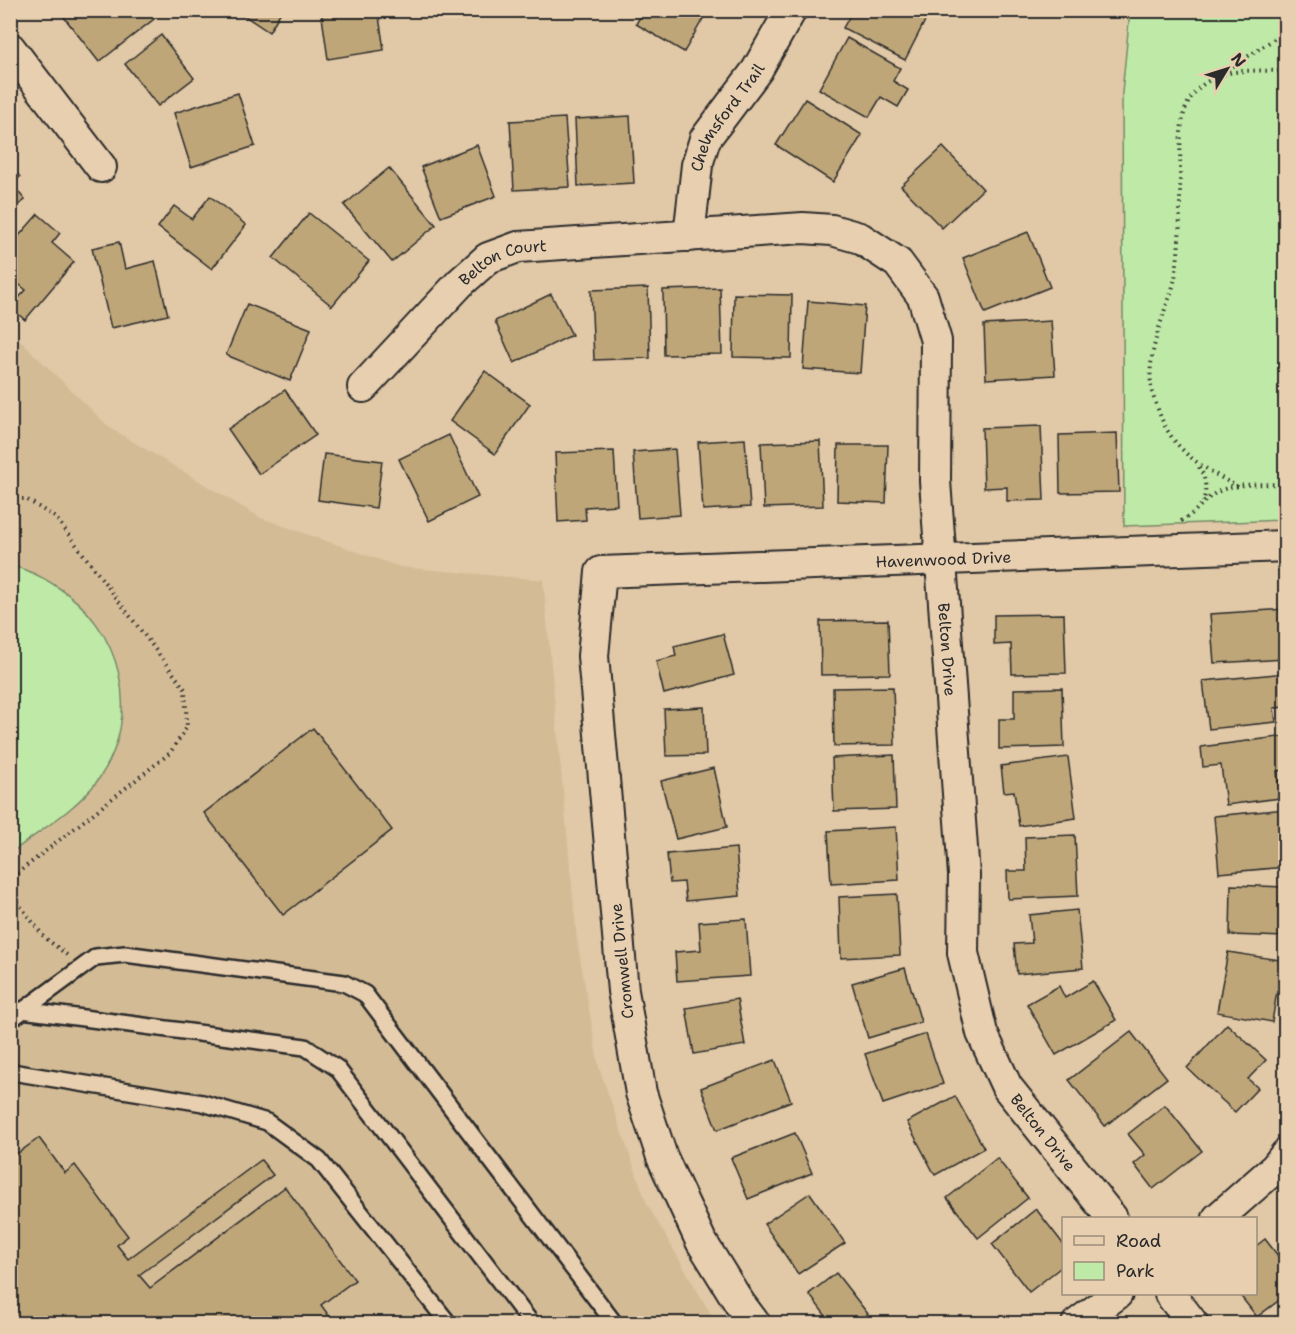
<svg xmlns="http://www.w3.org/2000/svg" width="1296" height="1334" font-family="'Shantell Sans',sans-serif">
<rect width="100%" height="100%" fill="#e1c8a6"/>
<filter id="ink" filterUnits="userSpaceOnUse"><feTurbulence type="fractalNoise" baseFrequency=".0167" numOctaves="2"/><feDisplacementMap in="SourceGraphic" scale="12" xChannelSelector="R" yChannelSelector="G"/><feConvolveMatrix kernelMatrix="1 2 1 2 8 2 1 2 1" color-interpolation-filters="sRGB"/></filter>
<g filter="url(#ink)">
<path fill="#d3bb96" d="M10,331L110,428L261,518L400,567L543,580L577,940L599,1068L647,1204L716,1323H11Z"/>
<g fill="#bfe9a6" stroke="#758a68" stroke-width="1.5">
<path d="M1130,11H1285V520L1124,526L1122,93Z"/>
<path d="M11,566C28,569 42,577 56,586C122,627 144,716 98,780C77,809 39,831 11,853Z"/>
</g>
<g fill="#bea679" stroke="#2b2b2b" stroke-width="1.5">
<path d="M72,10H147L154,19L99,62L64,17Z"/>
<path d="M236,10H282L269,32Z"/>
<path d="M321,10H378L384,50L328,59Z"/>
<path d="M644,10H708L684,52L636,24Z"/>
<path d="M853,10H930V11L905,60L843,28Z"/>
<path d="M161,35L194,78L158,106L125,64Z"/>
<path d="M847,38L900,68L893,81L908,90L898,107L881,97L869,117L819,89Z"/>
<path d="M238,93L255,146L191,167L174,113Z"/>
<path d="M805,99L862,135L833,182L776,145Z"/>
<path d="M630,116L634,183L578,186L575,119Z"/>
<path d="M565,118L570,187L514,190L510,121Z"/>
<path d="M477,145L496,196L441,217L421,167Z"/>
<path d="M943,147L983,189L942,228L901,186Z"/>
<path d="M10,165L20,177L12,184L25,200L10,211Z"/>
<path d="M389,168L436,225L392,262L344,205Z"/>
<path d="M210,196L246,225L212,269L158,227L174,206L192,219Z"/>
<path d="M309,213L369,261L332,306L273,258Z"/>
<path d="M38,214L60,233L52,243L74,262L25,320L10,307L26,290L10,277V246Z"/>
<path d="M1028,232L1050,287L985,313L963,258Z"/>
<path d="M119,242L125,269L155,261L168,315L111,328L92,248Z"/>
<path d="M648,288L650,358L594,360L591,290Z"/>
<path d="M720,288L722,354L664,355L663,290Z"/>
<path d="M551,294L572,335L514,363L495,321Z"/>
<path d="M734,294L792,295L791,358L733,357Z"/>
<path d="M808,301L865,306L860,373L803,369Z"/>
<path d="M247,304L311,329L290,381L226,355Z"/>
<path d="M1051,321L1055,375L986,379L984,325Z"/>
<path d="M485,371L530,404L495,454L450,421Z"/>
<path d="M285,390L316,435L259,474L228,429Z"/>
<path d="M1041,426L1044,500L1007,501V487L984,488L982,428Z"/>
<path d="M1117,433L1119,492L1060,493L1059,435Z"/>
<path d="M449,435L478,497L429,521L399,459Z"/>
<path d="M745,439L750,507L703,510L698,442Z"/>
<path d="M820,441L823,506L764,508L761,443Z"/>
<path d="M838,445H888L886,503L837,501Z"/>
<path d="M675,449L680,515L638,518L633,452Z"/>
<path d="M614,451L617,505L585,507L586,520L558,522L555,453Z"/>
<path d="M324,454L382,461L376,508L318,500Z"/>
<path d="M1286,609V659L1214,663L1210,614Z"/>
<path d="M1064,614L1066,673L1012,674L1011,644L994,645V615Z"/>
<path d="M888,620L890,674L821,675L820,621Z"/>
<path d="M723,634L734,675L664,694L656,661L676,656L674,646Z"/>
<path d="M1286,673V707L1274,708L1276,722L1209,729L1203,681Z"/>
<path d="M893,687L895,745L834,746L833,688Z"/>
<path d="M1062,688L1064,747L999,749V719H1014V689Z"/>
<path d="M704,707L706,755L666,756L664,709Z"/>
<path d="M313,728L392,830L283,915L204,813Z"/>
<path d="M1286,736V770L1277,771L1280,798L1226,805L1221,765L1203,767L1201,747Z"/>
<path d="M894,755L896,809L834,811L832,758Z"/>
<path d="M1068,757L1076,818L1019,826L1014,791L1004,792L1001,766Z"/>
<path d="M714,768L727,827L676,839L661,781Z"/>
<path d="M1286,809V867L1219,873L1214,816Z"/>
<path d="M896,827L899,880L831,884L828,831Z"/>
<path d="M1075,835L1078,896L1008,899L1007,871H1026L1025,837Z"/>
<path d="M736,848L740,896L686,901L684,882L670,883L667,854Z"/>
<path d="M1231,885L1286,887V937L1230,935Z"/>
<path d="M897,894L900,955L841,958L839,897Z"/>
<path d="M1077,910L1083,968L1017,974L1014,944L1032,943L1029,915Z"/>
<path d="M746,919L750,976L677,981L675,952L701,950L699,922Z"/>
<path d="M1228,952L1286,961V992L1277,991L1272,1022L1217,1012Z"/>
<path d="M905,968L921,1022L868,1038L852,983Z"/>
<path d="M1093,981L1116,1020L1056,1055L1027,1004L1059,986L1065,998Z"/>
<path d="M737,999L745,1045L694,1054L686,1008Z"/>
<path d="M1227,1024L1266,1060L1248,1079L1258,1088L1235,1112L1187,1068Z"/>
<path d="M1131,1032L1167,1078L1105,1126L1069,1080Z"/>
<path d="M926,1034L943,1084L883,1104L865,1054Z"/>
<path d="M775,1060L791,1101L717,1130L701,1088Z"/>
<path d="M955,1096L984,1148L935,1175L907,1122Z"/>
<path d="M1165,1105L1202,1151L1153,1189L1134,1164L1145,1155L1128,1134Z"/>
<path d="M795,1133L812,1173L748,1199L731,1158Z"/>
<path d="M39,1138L65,1173L75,1165L128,1236L117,1245L128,1259L261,1160L273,1175L139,1275L150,1288L285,1187L355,1280L321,1305L335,1324H10V1159Z"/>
<path d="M997,1158L1028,1198L978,1238L947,1198Z"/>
<path d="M810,1193L845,1243L798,1274L764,1224Z"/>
<path d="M1036,1209L1064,1245V1265L1029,1292L992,1244Z"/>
<path d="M1265,1239L1286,1266V1295L1257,1317L1239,1294H1256V1246Z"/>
<path d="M836,1273L868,1314L856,1324H832L809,1294Z"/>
<path d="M894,1317L899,1324H886Z"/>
</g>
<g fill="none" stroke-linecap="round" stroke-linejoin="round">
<defs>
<g id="service">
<path d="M22,1010L305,1047L337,1068L532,1324"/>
<path d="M10,1020L96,957L125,954L344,983L365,994L615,1324"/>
<path d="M10,1071L18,1073L203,1103L267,1122L319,1160L449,1324"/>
</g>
<g id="minor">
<path d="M10,48L101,167"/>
<path id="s1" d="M689,236L697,165L705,139L757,70L791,10"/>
<path id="s2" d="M363,387L460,283L488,258L518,247L803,228L832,230L860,238L898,263L923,297L936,341L935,481L964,875L963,953L982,1033L1007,1087L1112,1218"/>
<path d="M1218,1218L1275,1168L1286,1154"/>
<path d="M1170,1294L1193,1324"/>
<path id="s3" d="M755,1324L740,1304L701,1241L662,1157L641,1093L623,991L593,656L601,572L1286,546"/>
<path d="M1077,1324L1117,1294"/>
</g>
</defs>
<use href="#service" stroke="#2b2b2b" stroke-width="20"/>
<use href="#minor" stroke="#2b2b2b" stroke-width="34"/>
<g stroke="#2b2b2b" stroke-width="4" stroke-dasharray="1.5 4.5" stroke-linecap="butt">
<path d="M1286,32L1284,45L1286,51"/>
<path d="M1223,73L1286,31"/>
<path d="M1199,467C1206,478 1207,490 1203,502"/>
<path d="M1238,487C1200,466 1170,450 1157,406C1154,399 1151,391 1151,384C1148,360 1158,331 1165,309C1169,299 1173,288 1175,278C1181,241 1180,202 1180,165C1181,140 1178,111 1196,91C1219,66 1254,71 1286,71"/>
<path d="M10,499H26L56,518L185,689L187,727L170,753L10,879"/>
<path d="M1181,521C1193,515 1200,505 1210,497C1229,481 1262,485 1286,484"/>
<path d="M10,892L44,937L67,955"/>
</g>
<use href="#service" stroke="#e8cfb0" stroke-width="15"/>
<use href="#minor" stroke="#e8cfb0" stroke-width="30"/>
</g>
</g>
<g text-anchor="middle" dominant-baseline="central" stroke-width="6" stroke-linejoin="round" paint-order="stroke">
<g font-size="16" fill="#2b2b2b" stroke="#e8cfb0">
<text stroke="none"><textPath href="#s1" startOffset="128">Chelmsford Trail</textPath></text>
<text stroke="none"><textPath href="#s2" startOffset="192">Belton Court</textPath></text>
<text stroke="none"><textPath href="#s3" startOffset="1126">Havenwood Drive</textPath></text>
<text stroke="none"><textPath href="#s2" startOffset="998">Belton Drive</textPath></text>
<text transform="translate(622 961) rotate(-96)">Cromwell Drive</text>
<text stroke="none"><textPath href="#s2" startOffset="1502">Belton Drive</textPath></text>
</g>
</g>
<rect width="1296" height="1334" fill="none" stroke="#e8cfb0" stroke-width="36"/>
<rect x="18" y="18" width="1260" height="1298" fill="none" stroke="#2b2b2b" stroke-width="2" filter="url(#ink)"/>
<rect x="1062" y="1217" width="195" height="78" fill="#e8cfb0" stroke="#9c8d7b" stroke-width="1.5"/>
<rect x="1074" y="1236" width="30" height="9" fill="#e8cfb0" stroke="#9c8d7b" stroke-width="1.5"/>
<text x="1116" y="1247" font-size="18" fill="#2b2b2b">Road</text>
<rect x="1074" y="1262" width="30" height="18" fill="#bfe9a6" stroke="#9c8d7b" stroke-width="1.5"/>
<text x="1116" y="1277" font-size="18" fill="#2b2b2b">Park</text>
<g transform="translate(1227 69) rotate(52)" stroke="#e8cfb0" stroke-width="4.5" paint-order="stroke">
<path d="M0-4.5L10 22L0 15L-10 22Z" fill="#2b2b2b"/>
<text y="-9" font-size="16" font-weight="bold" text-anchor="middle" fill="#2b2b2b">N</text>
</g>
</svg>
